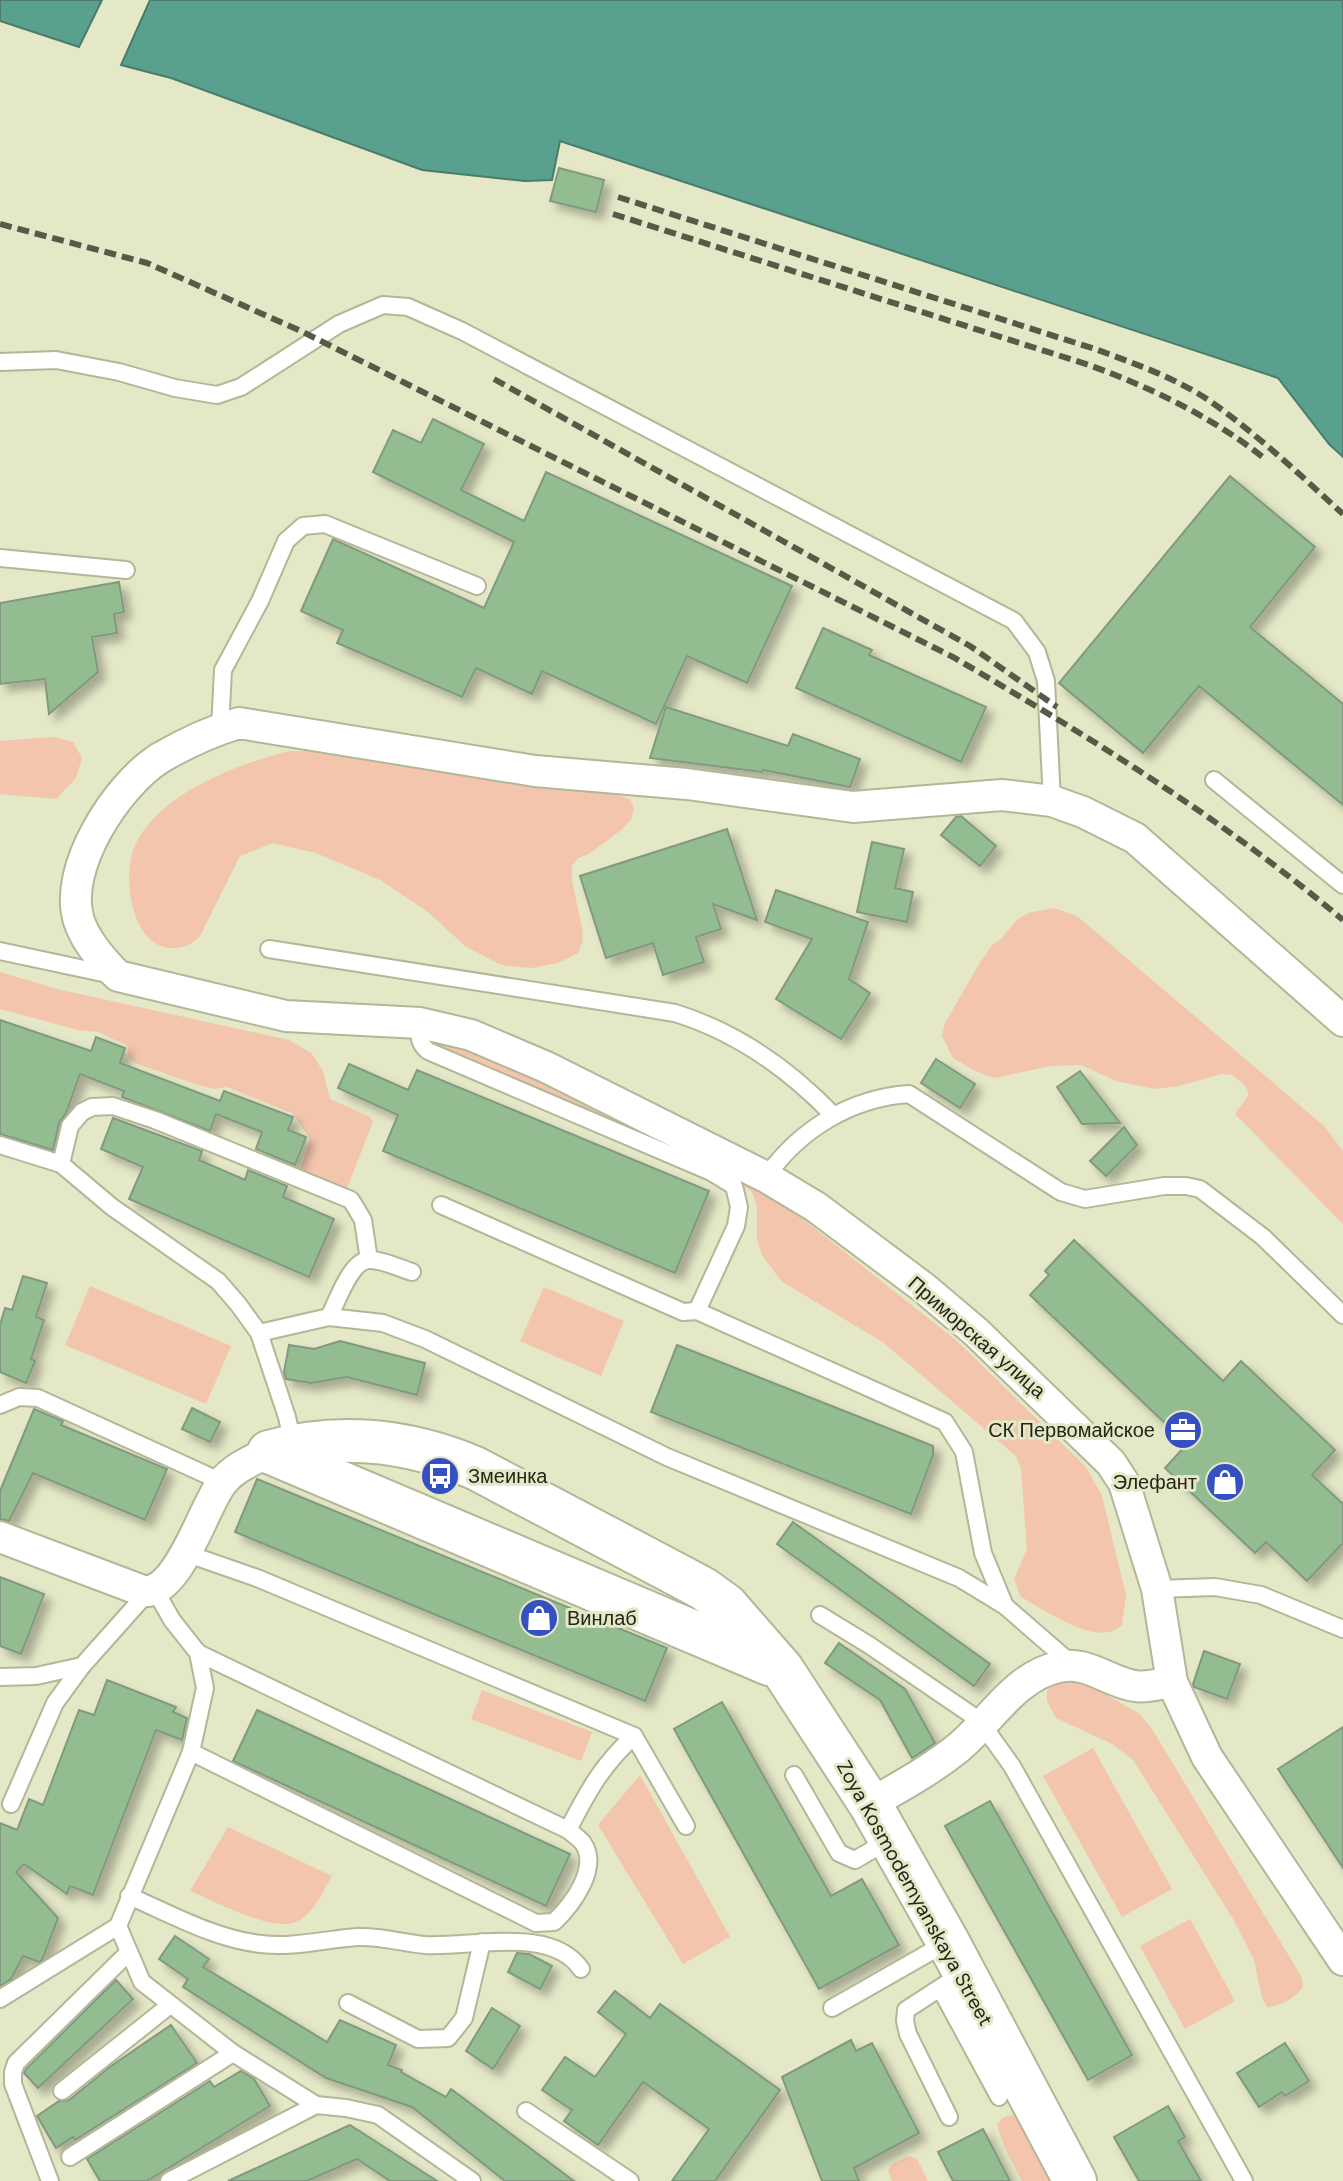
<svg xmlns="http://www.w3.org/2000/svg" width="1343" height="2181" font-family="'DM Sans',sans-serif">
<defs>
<filter id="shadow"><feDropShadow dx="7" dy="7" stdDeviation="4" flood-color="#0004"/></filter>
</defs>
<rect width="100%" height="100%" fill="#e4e8c6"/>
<g fill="#f2c5ac">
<path d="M54,737L73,742L82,758L76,778L56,799L0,794V741Z"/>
<path d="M290,751H306L532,786L608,792L630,799L634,808L631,820L621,830L589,854L578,858L572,866V880L583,933L582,944L578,953L558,963L532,968L501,965L465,946L428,912L380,880L316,853L273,843L240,856L200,936C192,944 185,948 173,948C130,949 121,873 136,843C162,792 238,764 290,751Z"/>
<path d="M1054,908L1077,916L1324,1126L1343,1151V1224L1235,1114L1248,1096V1092L1245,1085L1232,1075L1221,1074L1179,1086L1154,1089L1116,1081L1081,1065L1051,1066L994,1078L975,1071L953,1058L942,1036L945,1023L978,966L992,945L1001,939L1017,920L1028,913Z"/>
<path d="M0,972L57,989L289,1040L311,1053L323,1071L330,1099L370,1117L373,1122L347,1188L345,1189L303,1174L300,1170L310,1139L292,1113L227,1087L215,1089L201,1086L135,1063L129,1058L127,1045L98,1032L78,1030L0,1009Z"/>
<path d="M436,1041L479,1051L758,1183L958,1342L1086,1467L1102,1496L1126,1595L1122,1625C1099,1649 1045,1610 1021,1597L1014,1579L1027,1549L1021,1468L1016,1456L884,1343L781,1281L762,1255L757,1240V1207L752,1192L732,1178L489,1067L439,1047L436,1045Z"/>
<path d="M90,1286L231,1346L206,1404L65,1345Z"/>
<path d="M544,1287L624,1321L601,1376L520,1341Z"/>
<path d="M1073,1676L1140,1714L1152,1729L1301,1976L1303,1987C1295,1998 1281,2006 1267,2007L1262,1998L1254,1960L1232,1917L1133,1760L1112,1744L1056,1718L1047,1701V1691L1052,1684Z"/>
<path d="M482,1690L592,1732L581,1761L471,1719Z"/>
<path d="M1093,1748L1172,1889L1122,1917L1043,1776Z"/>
<path d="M640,1775L730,1937L683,1964L598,1825Z"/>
<path d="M228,1827L332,1876C323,1891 315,1912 298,1921C274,1934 215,1901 190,1891Z"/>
<path d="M1190,1919L1235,2001L1185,2029L1140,1946Z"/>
<path d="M1012,2115H1017L1059,2181H1022L1004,2146L997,2125L1002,2118Z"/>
<path d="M909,2156L917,2159L928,2181H892L888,2171L892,2164Z"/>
</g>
<g fill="#5aa08e" stroke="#4a7b6b" stroke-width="2">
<path d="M0,0H102L79,47L0,21Z"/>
<path d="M150,0H1343V457L1329,444L1278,378L560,141L552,180L525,181L422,170L171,78L121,65Z"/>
</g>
<g fill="#93bd91" stroke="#819980" stroke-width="2" filter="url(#shadow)">
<path d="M559,168L604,180L596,212L550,201Z"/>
<path d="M433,419L484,444L461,490L524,521L546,472L792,586L747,683L687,656L656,724L542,671L532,694L476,668L462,697L337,643L343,630L301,611L333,539L484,608L514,542L373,472L393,430L421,443Z"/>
<path d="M1230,476L1315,547L1250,627L1343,704V805L1199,686L1143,753L1059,683Z"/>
<path d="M119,582L124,612L114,614L117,633L92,637L98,672L49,714L45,679L0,684V603Z"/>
<path d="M823,628L872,650L869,655L986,707L961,762L796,688Z"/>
<path d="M666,707L788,746L793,734L860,759L850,787L763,770L762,772L650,758Z"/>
<path d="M961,816L996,846L980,866L941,835L956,817Z"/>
<path d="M727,829L757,920L713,904L721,929L696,937L704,962L663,975L653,943L606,958L580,876Z"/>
<path d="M872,842L904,849L895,888L913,892L907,922L857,912Z"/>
<path d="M776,890L868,922L849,979L870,993L841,1039L776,999L812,939L765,922Z"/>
<path d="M0,1020L91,1051L96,1037L125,1048L120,1063L220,1101L224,1091L293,1117L288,1130L306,1137L295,1165L256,1149L262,1132L216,1114L210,1131L122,1097L124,1091L80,1074L66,1113L59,1123L53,1150L0,1134Z"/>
<path d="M936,1059L975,1084L960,1108L921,1083Z"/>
<path d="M349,1064L408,1090L417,1070L709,1191L675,1273L383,1151L398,1115L338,1088Z"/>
<path d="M1080,1071L1120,1123L1082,1124L1057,1087Z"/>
<path d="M113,1118L202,1151L199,1160L245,1180L248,1170L287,1186L283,1197L334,1219L309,1277L129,1199L143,1167L101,1149Z"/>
<path d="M1124,1127L1137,1145L1106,1176L1090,1161Z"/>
<path d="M1074,1240L1223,1381L1241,1361L1335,1450L1312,1475L1343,1504V1543L1307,1581L1266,1542L1255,1553L1165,1468L1187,1444L1030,1295L1049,1275L1045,1271Z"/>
<path d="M23,1276L47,1283L36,1317L44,1320L31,1359L35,1361L26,1383L0,1372V1325L5,1308L12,1310Z"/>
<path d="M340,1341L425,1363L417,1395L347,1377L311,1383L286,1379L284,1372L289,1345L314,1349Z"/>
<path d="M677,1345L933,1446V1455L911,1514L651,1412Z"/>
<path d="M192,1408L220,1422L210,1442L182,1429Z"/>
<path d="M34,1409L63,1421L61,1425L167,1469L145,1520L33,1473L9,1521L0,1519V1491Z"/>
<path d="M257,1479L667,1648L645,1701L235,1532Z"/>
<path d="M793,1522L990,1664L974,1686L777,1544Z"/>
<path d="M0,1577L44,1594L21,1654L0,1646Z"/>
<path d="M839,1643L905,1689L935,1743L912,1758L880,1700L825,1663Z"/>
<path d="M1204,1651L1240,1664L1227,1699L1194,1687L1193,1684Z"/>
<path d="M107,1680L176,1707L173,1712L187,1718L182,1740L156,1730L93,1895L70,1886L67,1894L24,1864L16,1872L58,1918L42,1960L39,1962L23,1956L11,1979L0,1986V1823L17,1830L29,1799L43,1805L79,1710L94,1715Z"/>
<path d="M722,1702L831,1896L862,1879L899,1945L819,1989L674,1729Z"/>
<path d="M257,1710L570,1854L546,1906L233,1761Z"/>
<path d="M1343,1727V1868L1278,1769Z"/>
<path d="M990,1801L1132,2055L1088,2080L945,1826Z"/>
<path d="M175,1936L209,1959L203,1967L327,2042L340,2020L396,2045L388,2065L402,2070L401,2072L446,2097L451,2089L574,2181H505L412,2107L326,2078L183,1987L188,1979L159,1959Z"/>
<path d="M517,1953L529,1954L552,1966L540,1989L508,1972Z"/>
<path d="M116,1980L133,1999L38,2088L24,2073L26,2069Z"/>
<path d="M615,1991L650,2018L660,2004L780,2090L715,2181H672L709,2129L643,2082L598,2145L564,2121L572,2110L542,2090L565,2057L595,2077L626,2034L598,2012Z"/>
<path d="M492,2008L520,2026L493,2069L466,2051Z"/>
<path d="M171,2025L197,2063L75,2140L73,2137L56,2148L37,2116L59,2101L69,2100L111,2066Z"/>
<path d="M851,2040L856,2051L872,2043L919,2133L854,2168L859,2181H822L782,2077Z"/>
<path d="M1285,2043L1309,2081L1285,2096L1282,2092L1259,2107L1237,2073Z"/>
<path d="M241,2071L254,2079L270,2106L147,2181H100L87,2159L210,2081L214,2087Z"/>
<path d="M1168,2106L1185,2137L1178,2141L1201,2181H1139L1114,2137Z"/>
<path d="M350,2125L437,2181H390L357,2159L307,2181H228Z"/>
<path d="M983,2129L1010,2181H953L938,2152Z"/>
</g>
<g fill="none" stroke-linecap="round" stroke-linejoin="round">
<defs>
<g id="lane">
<path d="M0,362L56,360L119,372L175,388L217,395L241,387L339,324L383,305L408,307L462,331L1014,621L1037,652L1046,681L1052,801"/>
<path d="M0,558L126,570"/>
<path d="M220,729L223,670L260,601L286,541L303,526L325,524L477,586"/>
<path d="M1214,780L1343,885"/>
<path d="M269,949L675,1013C736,1032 788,1068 833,1115"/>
<path d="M0,951L112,975"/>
<path d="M420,1023C419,1035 418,1043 428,1051L711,1172L734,1186L739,1207L736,1226L697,1311"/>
<path d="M0,1145L61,1164L112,1207L218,1281L238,1304L259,1333L287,1417L293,1445"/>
<path d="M61,1164L70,1126L82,1112L92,1107L113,1106L155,1120L351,1200L363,1220L369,1260"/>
<path d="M766,1177C800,1129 851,1098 909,1094L1061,1192L1085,1199L1164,1186H1186L1200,1189L1263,1237L1343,1315"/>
<path d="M441,1205L683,1312L697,1311L945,1422L964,1452L983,1553L1005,1606"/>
<path d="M329,1317C337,1302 350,1262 368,1260C381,1259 399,1268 412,1272"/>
<path d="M259,1333L329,1317L383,1323L425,1339L667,1457L959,1578L1005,1606L1073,1665"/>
<path d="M0,1405L19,1397L38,1398L222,1482"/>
<path d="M185,1553L257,1578L634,1736L686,1826"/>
<path d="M1157,1589L1215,1587L1261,1595L1343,1629"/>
<path d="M155,1590L172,1620L198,1653L568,1830C573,1834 579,1838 583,1843C600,1868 572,1905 554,1922L536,1923L191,1752"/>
<path d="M820,1615L869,1645L979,1720L1012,1766L1244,2181"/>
<path d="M0,1677L36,1676L82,1666L148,1592"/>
<path d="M794,1775L839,1853L855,1860L889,1840"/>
<path d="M11,1804L55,1703L82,1666"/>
<path d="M568,1830C588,1791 602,1765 634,1736"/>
<path d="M129,1896C171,1914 215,1939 261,1944C294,1948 326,1939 358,1937C381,1936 403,1943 425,1945C471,1948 551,1925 581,1969"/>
<path d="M118,1926L142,1982L233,2053L316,2105L169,2181"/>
<path d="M940,1988L999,2097"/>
<path d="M0,1999L118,1926L191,1752L205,1688L198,1653"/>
<path d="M348,2003L418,2039L448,2038L464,2018L482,1942"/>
<path d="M832,2008L946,1943"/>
<path d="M62,2091L170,2005"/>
<path d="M316,2105L346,2108L378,2115L472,2181"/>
<path d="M526,2111L630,2181"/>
<path d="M949,2117L908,2034L905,2021L906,2010L963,1973"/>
<path d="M70,2157L233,2053"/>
<path d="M50,2181L13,2084V2072L16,2063L129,1952"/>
</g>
<g id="street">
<path d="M1343,1021L1135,838L1083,812L1052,801L1002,795L853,807L687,784L535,771L239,723C212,731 184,744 160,758C117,785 62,869 79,921C86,942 102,960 118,976L286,1016L420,1023L471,1035L546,1067L766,1177L816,1207L924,1288L976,1332L1111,1463L1124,1483L1157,1589L1172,1682L1207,1757L1343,1960"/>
<path d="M0,1537L143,1591C179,1595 203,1507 222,1483C233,1468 253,1460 269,1452"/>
<path d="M870,1804C901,1786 931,1770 958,1748C991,1721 1014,1677 1058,1667C1087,1660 1108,1682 1135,1686C1147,1688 1160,1684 1172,1682"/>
</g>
<g id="secondary">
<path d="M269,1452C338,1432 409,1440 475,1468L676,1574L704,1589L726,1605L782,1669L870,1804L948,1942L1075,2181"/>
<path d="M269,1452L769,1664"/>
</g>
</defs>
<use href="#lane" stroke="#b4b797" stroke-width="20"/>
<use href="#street" stroke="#b4b797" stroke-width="34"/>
<use href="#secondary" stroke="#b4b797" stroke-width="46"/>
<use href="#lane" stroke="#fff" stroke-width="16"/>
<use href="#street" stroke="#fff" stroke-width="30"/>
<use href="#secondary" stroke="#fff" stroke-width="42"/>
<g stroke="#585a48" stroke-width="6" stroke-dasharray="12 6" stroke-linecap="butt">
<path d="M618,197L1095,349C1133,363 1173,377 1207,399C1256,433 1299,474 1343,514"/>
<path d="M613,214L1089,365C1152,388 1212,417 1264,458"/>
<path d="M0,224L147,263L301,331L953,657C1088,736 1223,819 1343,920"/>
<path d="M494,379L970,646L1057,707"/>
</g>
</g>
<defs>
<symbol id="office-disc" viewBox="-11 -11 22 22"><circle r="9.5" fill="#3550c1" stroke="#e4e8c6"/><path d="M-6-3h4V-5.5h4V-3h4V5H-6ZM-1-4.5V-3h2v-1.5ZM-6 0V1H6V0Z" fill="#fff"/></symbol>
<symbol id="bus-disc" viewBox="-11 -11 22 22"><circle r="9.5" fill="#3550c1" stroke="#e4e8c6"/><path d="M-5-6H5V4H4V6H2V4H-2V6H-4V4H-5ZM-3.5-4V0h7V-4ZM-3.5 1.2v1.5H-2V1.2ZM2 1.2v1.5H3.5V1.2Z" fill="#fff"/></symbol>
<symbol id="shop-disc" viewBox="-11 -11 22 22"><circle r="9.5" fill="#3550c1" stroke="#e4e8c6"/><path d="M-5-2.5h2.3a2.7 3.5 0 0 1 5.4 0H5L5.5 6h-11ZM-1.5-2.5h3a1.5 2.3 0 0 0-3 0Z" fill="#fff"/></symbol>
</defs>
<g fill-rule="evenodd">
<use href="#office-disc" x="1161" y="1408" width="44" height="44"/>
<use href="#bus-disc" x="418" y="1454" width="44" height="44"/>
<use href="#shop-disc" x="1203" y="1460" width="44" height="44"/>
<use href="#shop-disc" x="517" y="1596" width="44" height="44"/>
</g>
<g text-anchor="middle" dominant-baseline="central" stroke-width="6" stroke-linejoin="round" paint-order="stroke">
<g font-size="20" fill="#25261a" stroke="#e4e8c6">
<text transform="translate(977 1337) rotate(41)">Приморская улица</text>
<text transform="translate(915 1893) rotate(61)">Zoya Kosmodemyanskaya Street</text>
</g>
<g font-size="20" fill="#25261a" stroke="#e4e8c6" text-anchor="end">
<text x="1155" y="1430">СК Первомайское</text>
<text x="468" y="1476" text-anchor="start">Змеинка</text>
<text x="1197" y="1482">Элефант</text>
<text x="567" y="1618" text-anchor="start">Винлаб</text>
</g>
</g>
</svg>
